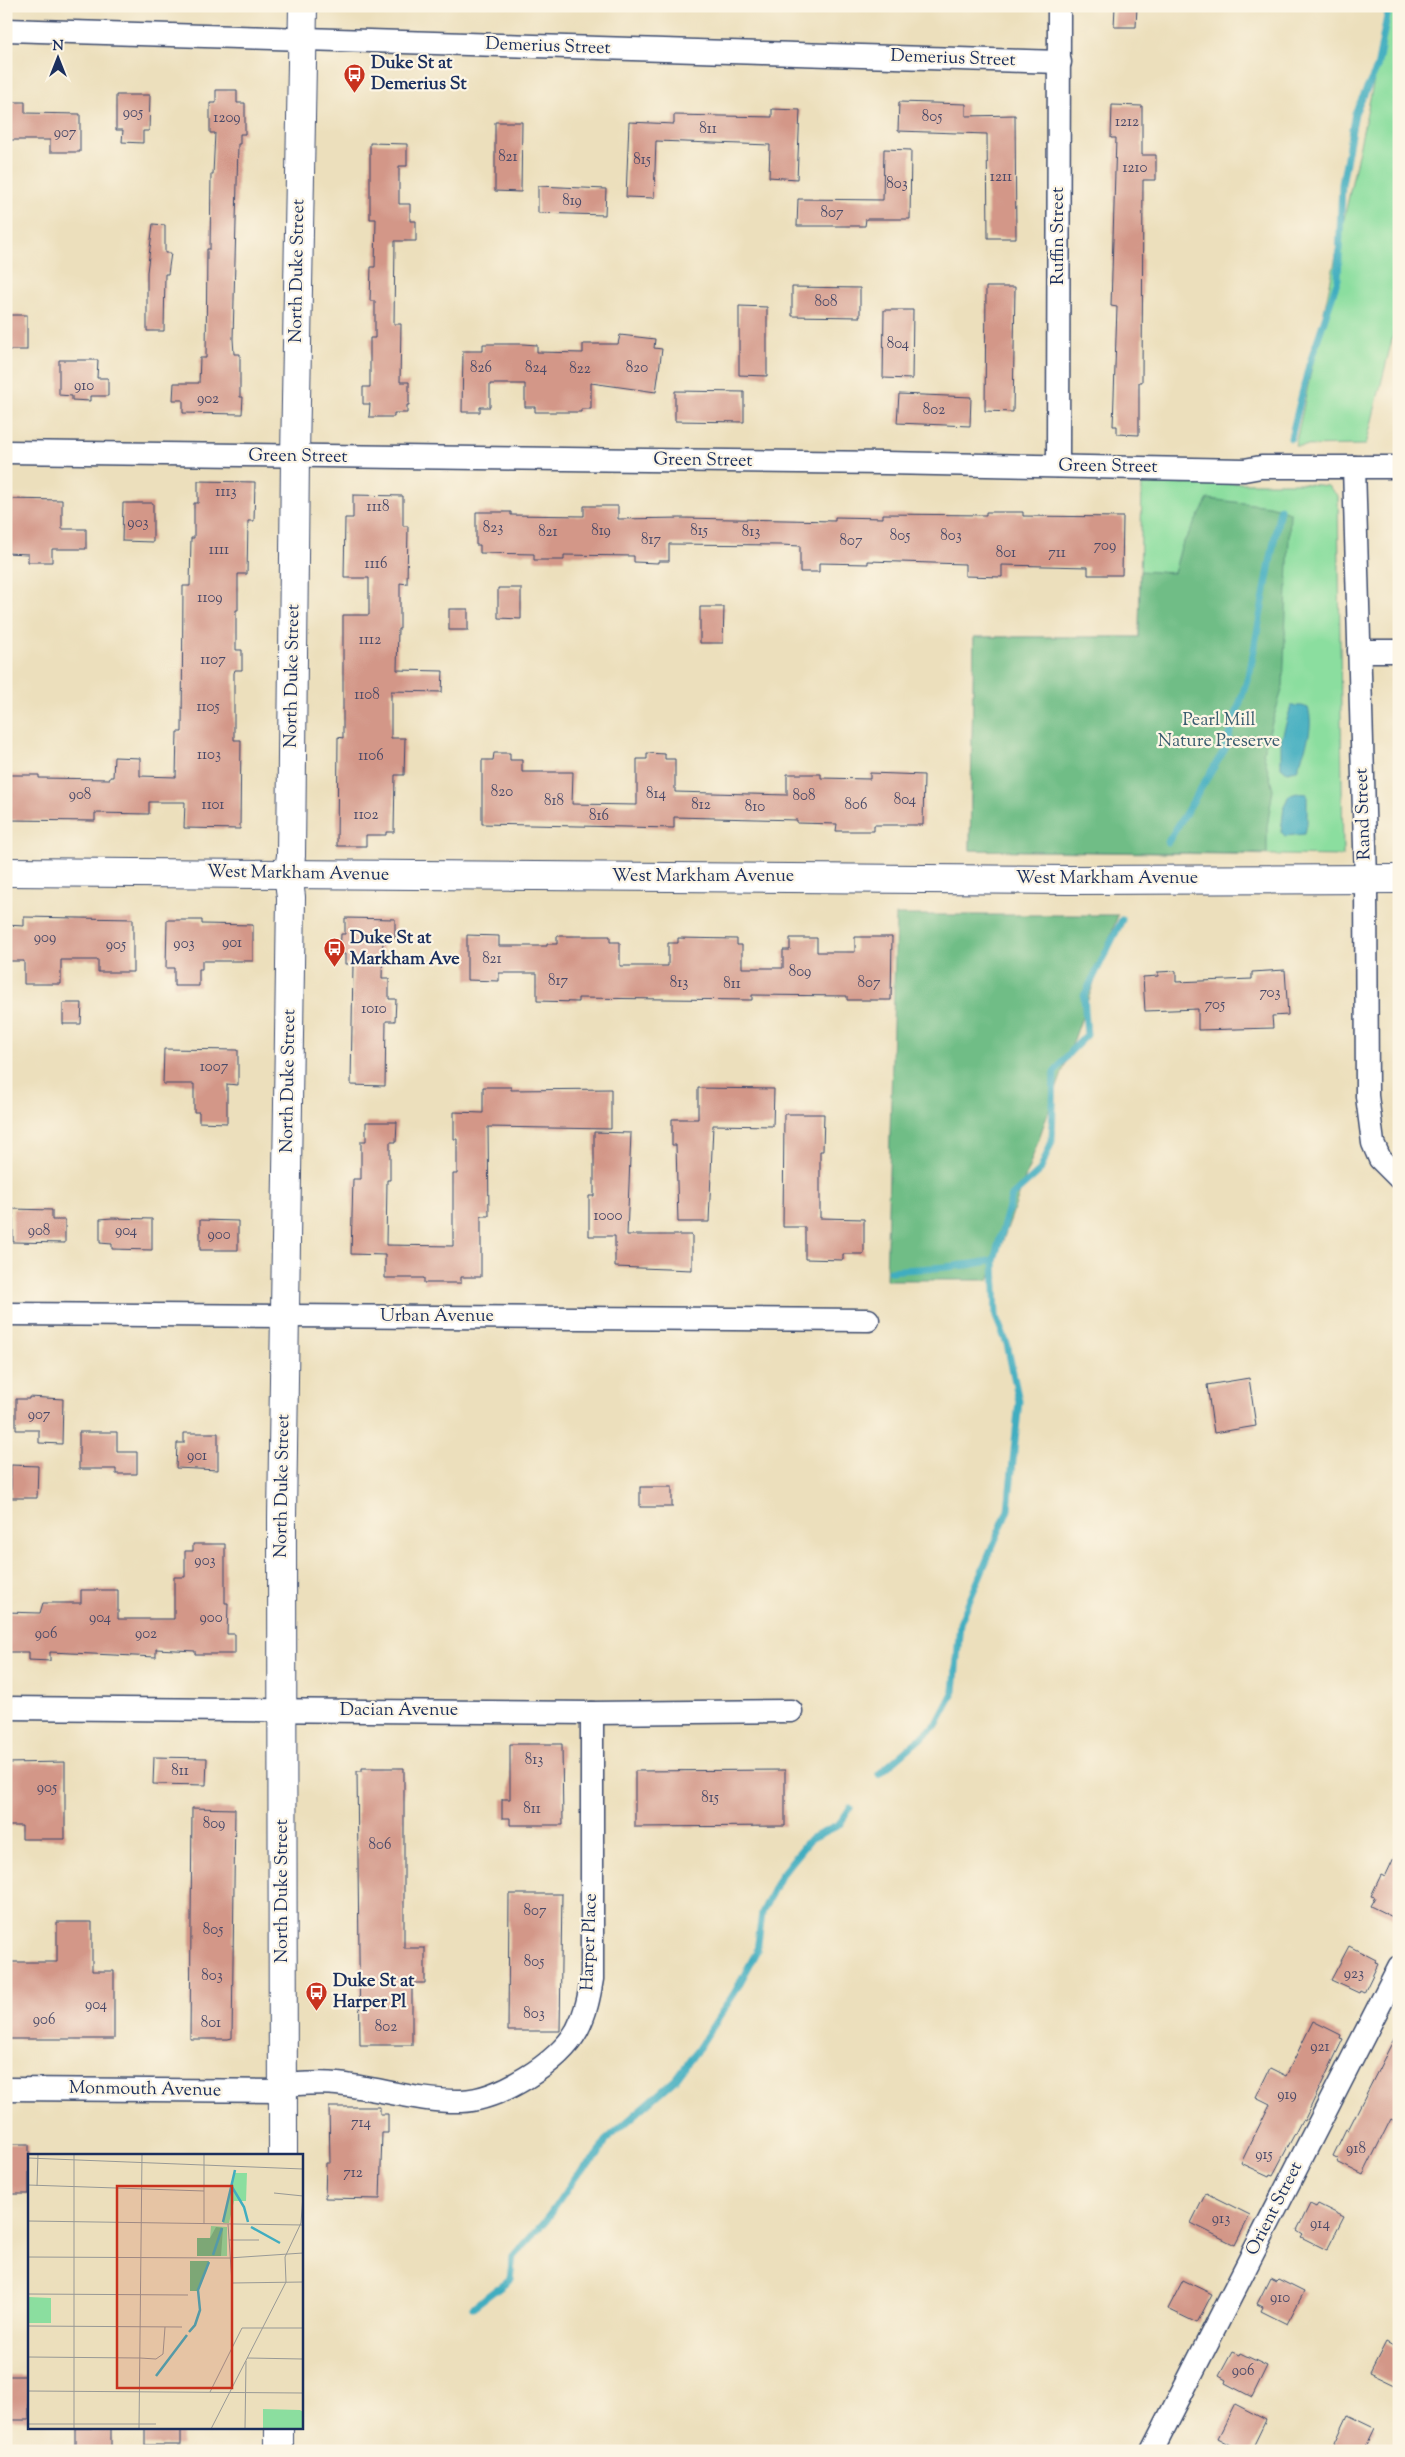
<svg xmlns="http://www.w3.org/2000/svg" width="1405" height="2457" font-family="'Sorts Mill Goudy',serif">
<rect width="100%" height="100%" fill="#fcf5e5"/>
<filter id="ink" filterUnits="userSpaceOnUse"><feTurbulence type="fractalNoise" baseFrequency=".02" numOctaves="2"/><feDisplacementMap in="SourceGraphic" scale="10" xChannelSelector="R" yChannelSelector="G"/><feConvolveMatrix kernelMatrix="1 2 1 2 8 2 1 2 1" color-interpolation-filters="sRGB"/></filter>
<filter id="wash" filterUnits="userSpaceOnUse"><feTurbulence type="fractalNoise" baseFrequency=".0096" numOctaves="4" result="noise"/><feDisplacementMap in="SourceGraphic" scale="20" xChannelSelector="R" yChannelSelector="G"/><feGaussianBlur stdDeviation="1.12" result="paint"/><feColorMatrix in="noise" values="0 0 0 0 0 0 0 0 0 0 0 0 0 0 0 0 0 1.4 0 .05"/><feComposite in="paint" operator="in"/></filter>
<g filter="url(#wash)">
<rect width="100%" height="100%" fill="#ecdfbc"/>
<g fill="#8bde9f" stroke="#53867e">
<path d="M1390,6H1399V311L1366,445L1295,446Z"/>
<path d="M1142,483H1299L1328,486L1338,496L1343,856L970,850L974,637H1139Z"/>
</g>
<g fill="#70bd86" stroke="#467672">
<path d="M1208,499L1270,506L1290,512L1283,687L1263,752L1273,789L1267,827V854L970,850L974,637H1139L1140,571L1174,573L1181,547Z"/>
<path d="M896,915H1118L989,1280H886Z"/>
</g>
<g fill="#41adc0" stroke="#2e6e8f">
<path d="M1291,706H1302L1308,708C1315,729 1304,751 1297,770L1287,772L1281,767V741Z"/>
<path d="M1298,793L1307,794V823L1305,834L1285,836L1281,832L1284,806L1289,795Z"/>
</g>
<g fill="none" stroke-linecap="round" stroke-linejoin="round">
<g stroke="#41adc0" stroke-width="7">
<path d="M1395,6L1399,8"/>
<path d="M1291,438L1309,365L1338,279L1342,184L1355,113L1377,68L1389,6"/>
<path d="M1168,842L1225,749L1250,671L1280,509"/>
<path d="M890,1271C924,1268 960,1268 994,1260"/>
<path d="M879,1774L936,1725L954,1691L960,1623L1008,1510L1019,1401L1007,1344L996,1317L994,1260L1012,1196L1040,1171L1052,1141L1054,1073L1070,1052L1087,1035L1084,996L1122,920"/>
<path d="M473,2307L510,2279L513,2257L546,2220L577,2175L598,2155L605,2141L676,2079L698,2049L735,1992L757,1951L762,1913L780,1876L810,1839L839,1825L850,1808"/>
</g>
</g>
<g id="blocks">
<g fill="#d39788">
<path d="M1115,6H1137L1136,27H1114Z"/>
<path d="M216,90H237V103H245V134H240V144H238L233,339L234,354H240V397H243L242,414L183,413V400H173L174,383H199L200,358H206L207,249H210L211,174H213L215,133H210V103H216Z"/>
<path d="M116,95H150L149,131H143V143L122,142L123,130H116Z"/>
<path d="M6,102H25V113L80,114V152H50V140H6Z"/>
<path d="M899,102L966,104V116L1015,115L1016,238H988L987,134L898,131Z"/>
<path d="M1112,105L1142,106V155H1156V180H1143L1142,382H1139V435L1117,434V426H1113L1117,307L1111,306L1116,138H1111Z"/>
<path d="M772,109L800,110L797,179L769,177L770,145L656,141L654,198L626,197L629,122L674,124V115L772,117Z"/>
<path d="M495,122H522L521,192L495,191Z"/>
<path d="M370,143L407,144V166H399V204H410V221H416V241H395L394,324H401L400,382H409V405H407V413H394V417H369L370,404H363V387H370V338H375V301H370L371,267H375L376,219H370Z"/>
<path d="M884,149L911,150L910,219H866L865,226H797L798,199L883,200Z"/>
<path d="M538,186L606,189L605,215L538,213Z"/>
<path d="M153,224L165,225V253H171L168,274H165L164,331H147V272Z"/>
<path d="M792,287L860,288V317L792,316Z"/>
<path d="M986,287H1015L1013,412L985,411Z"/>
<path d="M739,306L767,307V376L739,375Z"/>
<path d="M884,310H913L912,379L883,378Z"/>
<rect x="6" y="315" width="21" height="35"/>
<path d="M620,335L655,339L654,348L662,349L656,392L591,383V409H581V412H535V407H525V384H490V407H480V412H462L463,351H483V344H523L537,345V352L583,353V344H618Z"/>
<path d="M59,360H98L97,378H108V396H90V401L72,400V396L59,395Z"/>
<path d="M675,391L744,392V422L675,421Z"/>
<path d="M899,394L971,397L970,426L897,423Z"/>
<path d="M198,481L255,482L254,521H248L247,574H238V610H236V650H242V670H235L234,673V740H241L240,829L184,828L185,802H149V814L95,813V821L8,820L6,775H39V778L110,779V777H113L114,757L140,758V776L176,777L177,732H182L183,586H190L191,538H194V503H198Z"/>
<path d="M353,495L403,496V526H408L407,584L400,583V629H398L397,670L443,671L442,692L391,691V738H405L404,775H395L394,832H386V835H366V846H337L338,737L343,738V615H369V578H344L345,518H353Z"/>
<path d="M6,499L62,500V529H86V549H52V562H28V554L6,553Z"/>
<path d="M123,503H153V542L122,541Z"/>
<path d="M584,506H618V519L682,518L835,521V517L883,518V514L986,515V512H1023V516L1123,517L1122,575H1088V567L1002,565V577L965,576V564L868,561V564L819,563V572H800V546L781,545L669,544V561H658V563L634,562V556L564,555V560H534V554L480,553V545H476V512H511V515L584,516Z"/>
<path d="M498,588H521V619L498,618Z"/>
<path d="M700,607H724L723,643H700Z"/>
<rect x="449" y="609" width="19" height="21"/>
<path d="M494,753H510V760H522V772H573L572,804L637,805V759H647V753L665,754V759H675V792L787,795V774H821V778L870,779V773L924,775L923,825H874V831H836L837,824L797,823V820L674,817V828L482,824V760H493Z"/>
<path d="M24,917L133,919V972H98V960H61V984H24V961H6V925L24,926Z"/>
<path d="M345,918L395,919V938H383L382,978H389V999H396L395,1021H386L385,1086L351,1085L353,964H345V954H340L341,934H345Z"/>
<path d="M167,920H202V924L253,925V961H202V969H199V986H174V968H166Z"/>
<path d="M467,935L499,936V946H547V944H557V936H610V942H620V966H668V943H678V938L737,939V945H742V968H783V950H790V938H817V952H855V937H892L891,1000H847V996L752,995V1000L578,998V1002L537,1001V973H499V981L467,980Z"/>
<path d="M1285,970L1288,1015L1272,1016L1273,1028L1198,1030V1009L1145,1011L1143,977L1158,976V972L1176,971V982L1252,979V972Z"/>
<path d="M63,1003H82L81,1024H63Z"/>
<path d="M164,1049L238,1050V1085L227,1084V1123L199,1122V1112H194V1084H163Z"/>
<path d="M483,1087H511V1090L611,1089V1129L488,1127L489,1216H481V1277H461V1283H424V1278H385V1255L351,1254L353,1179H361V1141H366V1122H397L396,1142H390V1180H387L386,1245L453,1246V1174H457V1139H454V1112L483,1113Z"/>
<path d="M698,1088L774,1089L773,1126L713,1125L709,1222H678L676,1145H672V1119H698Z"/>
<path d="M784,1114H824L823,1151H820V1218L864,1219V1254H843V1260L805,1259V1227H783Z"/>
<path d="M594,1132L631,1133L627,1235H692V1270L615,1267V1236H589V1196H594Z"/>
<path d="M13,1209L52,1210V1220H65V1243L13,1242Z"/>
<path d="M112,1218L152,1219V1250L112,1249V1244L100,1243V1219Z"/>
<path d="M200,1220L238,1221V1250H200Z"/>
<path d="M1249,1378L1256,1426L1214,1433L1207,1385Z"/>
<path d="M29,1397L63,1399L62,1444L39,1443V1430H16V1399H29Z"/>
<path d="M79,1432H117V1452H137V1474H116V1469H79Z"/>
<path d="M184,1433H218V1470L176,1468L177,1443H184Z"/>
<path d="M11,1465L38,1466L37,1498H11Z"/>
<rect x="640" y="1487" width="32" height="20"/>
<path d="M193,1544H225V1603H228L227,1634H235V1654H195V1651L156,1649V1657L50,1652V1661L29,1660V1652H6V1612L40,1613L43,1603H81V1590H118V1619H174V1577H185V1551H193Z"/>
<path d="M510,1744H562L563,1825H510V1818H502V1799H510Z"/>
<path d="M154,1757L207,1758L206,1785L153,1784Z"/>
<path d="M65,1762V1839H22V1826H6V1763Z"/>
<path d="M362,1768H404V1948H425V1983H412V2045H360L357,1771H362Z"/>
<path d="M785,1770V1826L635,1827V1771Z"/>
<path d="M192,1808L235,1809L232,2038L228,2039H190Z"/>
<path d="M1399,1847V1920L1370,1906L1375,1897L1371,1896L1381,1875L1385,1877Z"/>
<path d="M509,1894H562L560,2031H508Z"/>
<path d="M57,1922H92V1971H114V2039H6V1962H57Z"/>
<path d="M1349,1946L1376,1960L1375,1963L1378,1964L1364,1993L1360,1991L1359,1993L1331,1980Z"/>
<path d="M1313,2021L1341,2035L1340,2038L1343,2039L1304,2121L1302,2120L1273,2175L1270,2174L1269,2176L1241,2163L1270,2104L1256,2097L1270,2068L1286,2076Z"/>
<path d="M1399,2029V2123L1391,2119L1363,2175L1337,2162L1339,2159L1333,2156L1346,2129L1348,2130Z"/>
<path d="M329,2107H380V2114H388V2133H382L380,2199L325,2198L326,2163H330Z"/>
<rect x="6" y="2144" width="23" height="50"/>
<path d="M1206,2193L1250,2215L1235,2245L1191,2223Z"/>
<path d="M1310,2204L1316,2207L1318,2204L1344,2217L1327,2250L1301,2237L1303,2234L1297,2230Z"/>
<path d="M1270,2278L1276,2281L1278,2279L1304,2292L1287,2324L1261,2311L1263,2307L1257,2304Z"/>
<path d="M1183,2280L1212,2294L1197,2323L1168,2309Z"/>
<path d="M1386,2342L1399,2349V2387L1370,2373Z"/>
<path d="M1232,2352L1239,2355L1240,2353L1267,2366L1252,2397L1225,2383L1226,2380L1219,2376Z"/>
<rect x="6" y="2376" width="23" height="44"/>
<path d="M1235,2404L1266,2420L1251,2451H1242L1218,2438Z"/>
<path d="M1348,2415L1375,2428L1364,2451H1346L1334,2445Z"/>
<rect x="75" y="2428" width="36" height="23"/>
<rect x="145" y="2428" width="36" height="17"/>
</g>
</g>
</g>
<g filter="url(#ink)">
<use href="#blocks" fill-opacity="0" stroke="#3a496c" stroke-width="1"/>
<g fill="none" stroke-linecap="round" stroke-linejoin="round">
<defs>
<g id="minor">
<path d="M6,30L1060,62"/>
<path d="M6,452L885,463L1244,470L1261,467H1399"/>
<path d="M1058,466L1059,6"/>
<path d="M1354,467L1366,880L1367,1096L1373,1143L1380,1159L1399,1178"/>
<path d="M1359,651H1399"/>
<path d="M6,1314L868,1320"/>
<path d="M6,1708L592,1713L791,1711"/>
<path d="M284,2085C302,2084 319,2082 337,2084C378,2088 420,2102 461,2101C499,2100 559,2063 577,2030C586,2013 589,1997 592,1979V1713"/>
<path d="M6,2089L284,2091"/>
<path d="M1152,2451L1399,1967"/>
</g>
<path id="tertiary" d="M6,872L1069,880L1399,879"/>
<g id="secondary">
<path d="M283,2156L282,1518L291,897L288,874L291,856L295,457L303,6"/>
<path d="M279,2451V2428"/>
</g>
</defs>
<use href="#minor" stroke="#3a496c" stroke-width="25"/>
<use href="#tertiary" stroke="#3a496c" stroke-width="30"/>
<use href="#secondary" stroke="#3a496c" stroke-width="30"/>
<use href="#minor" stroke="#fff" stroke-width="22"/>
<use href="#tertiary" stroke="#fff" stroke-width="28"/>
<use href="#secondary" stroke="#fff" stroke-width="28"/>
</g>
</g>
<defs>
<symbol id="bus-pin" viewBox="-11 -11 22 30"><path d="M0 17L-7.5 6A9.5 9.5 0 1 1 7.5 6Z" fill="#c8321e" stroke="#fcf5e5"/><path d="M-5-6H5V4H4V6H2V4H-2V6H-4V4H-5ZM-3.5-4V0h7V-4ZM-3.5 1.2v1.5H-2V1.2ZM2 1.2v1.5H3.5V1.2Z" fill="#fff"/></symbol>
</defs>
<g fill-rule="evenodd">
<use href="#bus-pin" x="342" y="62" width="25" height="34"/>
<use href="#bus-pin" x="322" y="936" width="25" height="34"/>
<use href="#bus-pin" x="304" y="1980" width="25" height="34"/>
</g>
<g text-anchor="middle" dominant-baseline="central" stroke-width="4.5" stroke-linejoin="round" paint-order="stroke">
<g font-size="15" fill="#494968">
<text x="133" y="113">905</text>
<text x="932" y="117">805</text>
<text x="227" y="118">1209</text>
<text x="1127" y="122">1212</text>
<text x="708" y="129">811</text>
<text x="65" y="133">907</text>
<text x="508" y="157">821</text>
<text x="642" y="160">815</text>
<text x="1135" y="168">1210</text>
<text x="1001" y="177">1211</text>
<text x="897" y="184">803</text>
<text x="572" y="201">819</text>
<text x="832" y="213">807</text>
<text x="826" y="302">808</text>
<text x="898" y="344">804</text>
<text x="481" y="368">826</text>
<text x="536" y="368">824</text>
<text x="637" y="368">820</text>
<text x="580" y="369">822</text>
<text x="84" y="386">910</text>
<text x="208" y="399">902</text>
<text x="934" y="410">802</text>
<text x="226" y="492">1113</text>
<text x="378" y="507">1118</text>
<text x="138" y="523">903</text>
<text x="493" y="528">823</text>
<text x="601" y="531">819</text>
<text x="699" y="531">815</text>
<text x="548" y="532">821</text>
<text x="751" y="532">813</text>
<text x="900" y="536">805</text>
<text x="951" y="536">803</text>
<text x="651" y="540">817</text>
<text x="851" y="541">807</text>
<text x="1105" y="546">709</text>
<text x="219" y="550">1111</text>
<text x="1006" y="553">801</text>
<text x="1057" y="553">711</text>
<text x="376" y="564">1116</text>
<text x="210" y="598">1109</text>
<text x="370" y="640">1112</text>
<text x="213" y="660">1107</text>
<text x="367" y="695">1108</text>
<text x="208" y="707">1105</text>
<text x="209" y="755">1103</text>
<text x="371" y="756">1106</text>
<text x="502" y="792">820</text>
<text x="656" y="794">814</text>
<text x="80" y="795">908</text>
<text x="804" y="796">808</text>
<text x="905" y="800">804</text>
<text x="554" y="801">818</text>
<text x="213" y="805">1101</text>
<text x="701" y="805">812</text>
<text x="856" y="805">806</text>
<text x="755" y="807">810</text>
<text x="366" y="815">1102</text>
<text x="599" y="816">816</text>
<text x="45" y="938">909</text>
<text x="232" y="943">901</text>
<text x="184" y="944">903</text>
<text x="116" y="945">905</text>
<text x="492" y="959">821</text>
<text x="800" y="972">809</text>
<text x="558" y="981">817</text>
<text x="679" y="983">813</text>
<text x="869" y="983">807</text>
<text x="732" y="984">811</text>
<text x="1270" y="993">703</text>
<text x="1215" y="1005">705</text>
<text x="374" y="1009">1010</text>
<text x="214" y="1067">1007</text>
<text x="608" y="1216">1000</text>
<text x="39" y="1231">908</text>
<text x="126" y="1231">904</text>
<text x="219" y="1235">900</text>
<text x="39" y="1415">907</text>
<text x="197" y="1456">901</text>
<text x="205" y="1561">903</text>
<text x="100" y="1618">904</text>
<text x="211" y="1618">900</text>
<text x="46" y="1634">906</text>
<text x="146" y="1634">902</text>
<text x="534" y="1760">813</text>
<text x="180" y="1771">811</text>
<text x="47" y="1788">905</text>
<text x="710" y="1798">815</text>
<text x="532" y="1809">811</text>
<text x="214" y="1824">809</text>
<text x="380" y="1845">806</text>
<text x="535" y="1911">807</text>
<text x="213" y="1930">805</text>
<text x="534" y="1962">805</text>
<text x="1354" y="1974">923</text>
<text x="212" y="1976">803</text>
<text x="96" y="2005">904</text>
<text x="534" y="2014">803</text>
<text x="44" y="2020">906</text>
<text x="211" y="2023">801</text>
<text x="386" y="2027">802</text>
<text x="1320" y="2047">921</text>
<text x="1287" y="2095">919</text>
<text x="361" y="2123">714</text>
<text x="1356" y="2149">918</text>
<text x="1264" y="2155">915</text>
<text x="353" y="2173">712</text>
<text x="1221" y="2219">913</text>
<text x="1320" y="2224">914</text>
<text x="1280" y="2298">910</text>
<text x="1243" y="2371">906</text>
</g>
<g font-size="18" fill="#1b2f5e" stroke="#fcf5e5">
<text transform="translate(548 47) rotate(2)">Demerius Street</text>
<text transform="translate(953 59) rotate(2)">Demerius Street</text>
<text transform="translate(1059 236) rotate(-90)">Ruffin Street</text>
<text transform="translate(298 271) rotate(-89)">North Duke Street</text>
<text transform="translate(298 457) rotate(1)">Green Street</text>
<text transform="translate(703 461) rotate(1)">Green Street</text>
<text transform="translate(1108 467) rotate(1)">Green Street</text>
<text transform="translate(293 676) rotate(-89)">North Duke Street</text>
<text transform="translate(1364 814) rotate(-92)">Rand Street</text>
<text transform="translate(298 874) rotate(1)">West Markham Avenue</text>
<text x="703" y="877">West Markham Avenue</text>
<text x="1107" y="879">West Markham Avenue</text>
<text transform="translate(289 1081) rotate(-89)">North Duke Street</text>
<text x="437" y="1317">Urban Avenue</text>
<text transform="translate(283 1486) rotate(-89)">North Duke Street</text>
<text x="399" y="1711">Dacian Avenue</text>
<text transform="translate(283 1891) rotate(-90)">North Duke Street</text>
<text transform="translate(590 1942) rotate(-88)">Harper Place</text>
<text transform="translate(145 2090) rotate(1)">Monmouth Avenue</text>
<text transform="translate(1275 2209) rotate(-63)">Orient Street</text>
</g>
<g font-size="18" font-weight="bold" fill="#1b2f5e" stroke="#fcf5e5" text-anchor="start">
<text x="371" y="64">Duke St at<tspan x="371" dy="21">Demerius St</tspan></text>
<text x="350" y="939">Duke St at<tspan x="350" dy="21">Markham Ave</tspan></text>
<text x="333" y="1982">Duke St at<tspan x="333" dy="21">Harper Pl</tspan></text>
</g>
<g font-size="18" fill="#375b6e" stroke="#fcf5e5">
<text x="1219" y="721">Pearl Mill<tspan x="1219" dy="21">Nature Preserve</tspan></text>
</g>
</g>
<g transform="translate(28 2154)">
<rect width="275" height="275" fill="#ecdfbc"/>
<path d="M206,19H219L218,47H206L201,69H195ZM183,72L199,73V102H169V84H182ZM0,143L23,144V169H0ZM235,255L272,256L275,258V275H235Z" fill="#8bde9f"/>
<path d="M188,73L195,74L193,102H169V84H182ZM162,107H181L170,137H162Z" fill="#70bd86"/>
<path fill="none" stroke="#41adc0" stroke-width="2.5" d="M204,33L216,53L220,68M195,68L207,16M223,73L252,89M185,101L194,74M161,178L167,171L172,156L170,136L181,108M128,222L159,181"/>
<path fill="none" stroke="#989996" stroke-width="1" d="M0,4L275,15M0,31L176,37M9,32L10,0M246,39L275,42M0,67L275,71M176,70V0M200,70L204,129L275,128M201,86H231M0,103L201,104L275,99M0,140L160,141M0,172L154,173M0,203L112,204M112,204L128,205L135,200L137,173M219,204L275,205M0,237L275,239M182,238L214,174H275M0,270H128M46,275V0M111,275L114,0M183,275L258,128L257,103L273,69L275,41M217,275L218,207"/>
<path fill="#c8321e" fill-opacity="0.15" stroke="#c8321e" stroke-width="2.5" d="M89,32H204V234H89Z"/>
<rect width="275" height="275" fill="none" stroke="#1b2f5e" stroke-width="2.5"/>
</g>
<rect width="1405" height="2457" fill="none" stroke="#fcf5e5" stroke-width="25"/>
<g transform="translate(58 58)" stroke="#fcf5e5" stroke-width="4" paint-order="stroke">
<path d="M0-4L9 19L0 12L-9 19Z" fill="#1b2f5e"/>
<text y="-8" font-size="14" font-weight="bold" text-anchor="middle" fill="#1b2f5e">N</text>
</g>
</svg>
